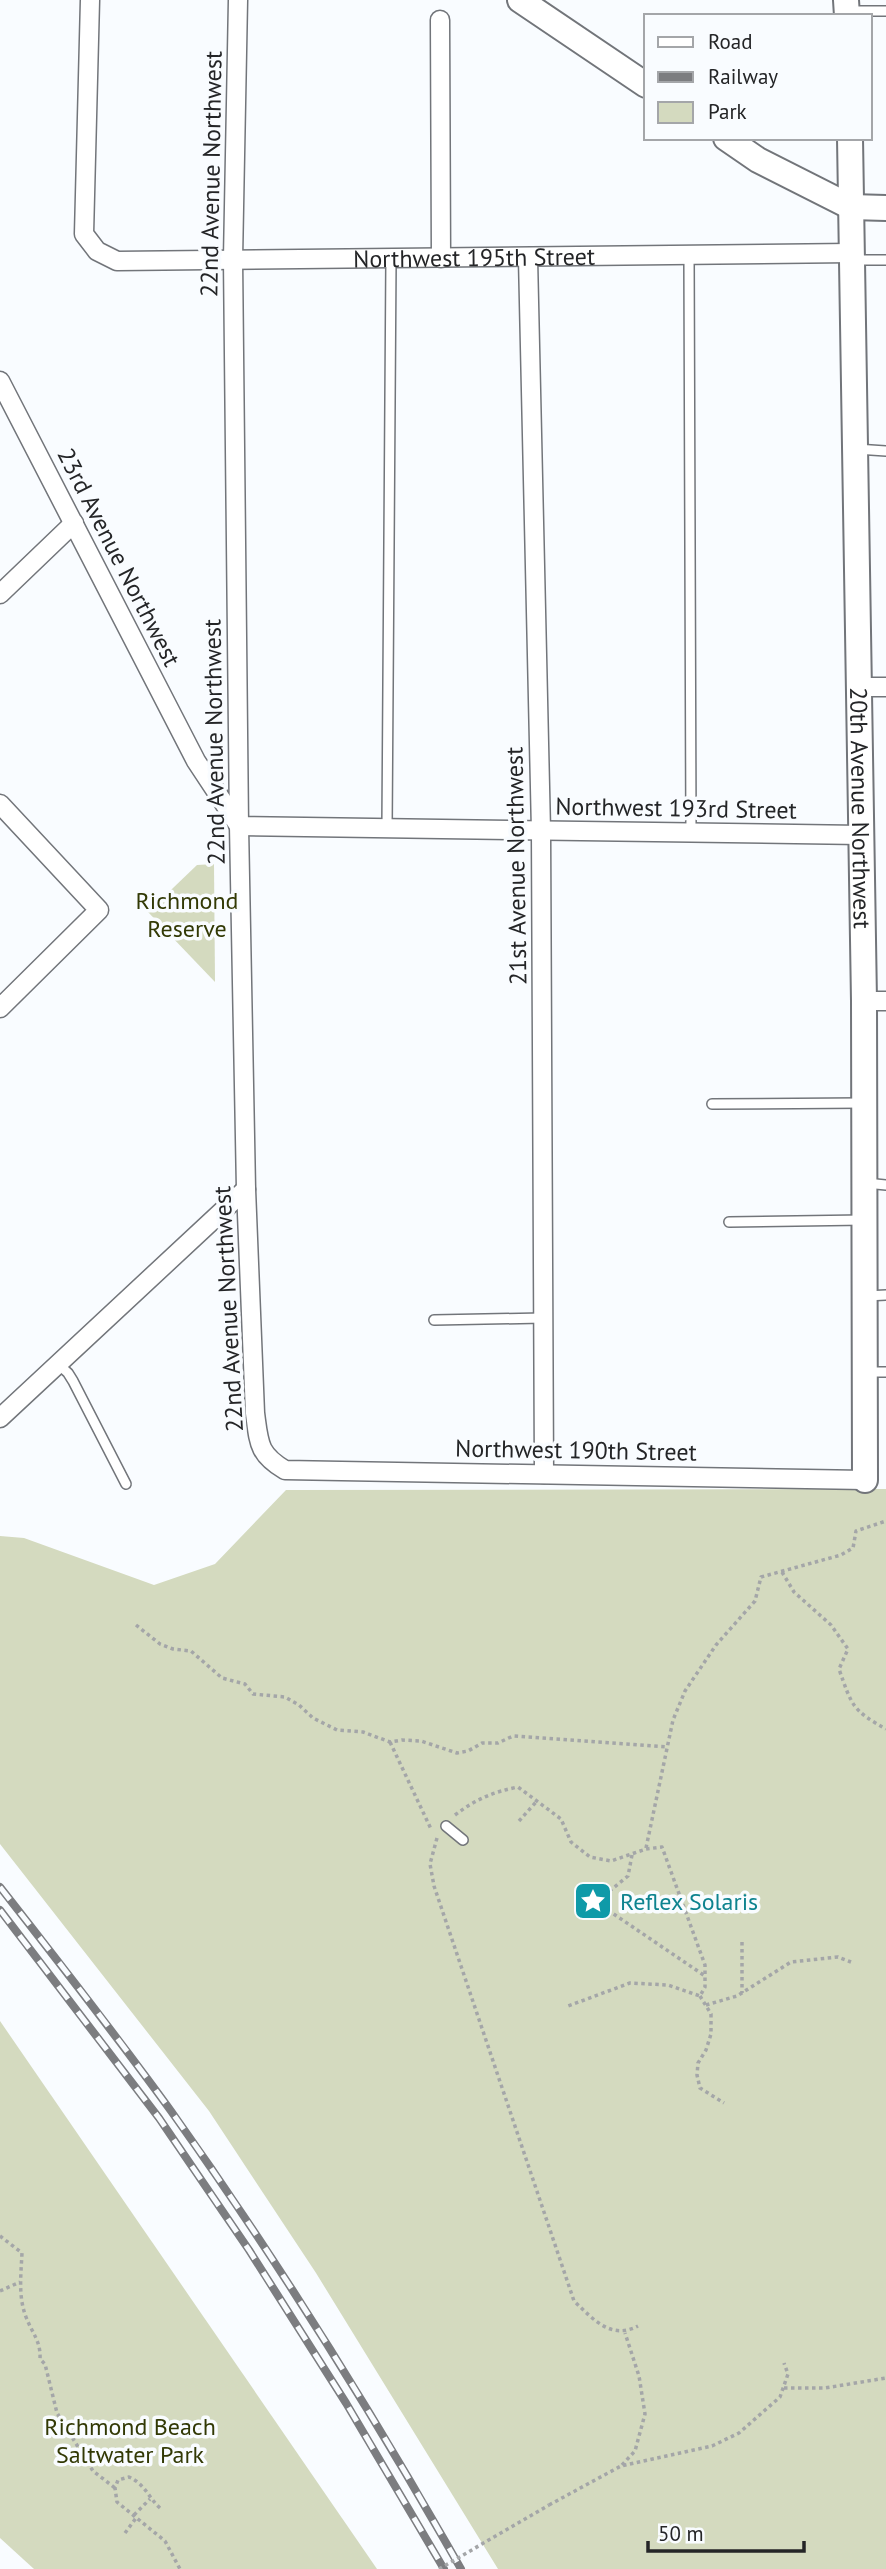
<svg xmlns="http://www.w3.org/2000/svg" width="886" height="2569" font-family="'PT Sans',sans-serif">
<rect width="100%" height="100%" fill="#f9fcff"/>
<g fill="#d4dabf">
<path d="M214,864L215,982L148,912L197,865Z"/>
<path d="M886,1489V2569H498L316,2273L209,2111L0,1844V1536L24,1538L154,1585L215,1564L286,1490Z"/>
<path d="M0,2021L377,2569H34L0,2538Z"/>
</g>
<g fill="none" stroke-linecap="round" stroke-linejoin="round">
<defs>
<g id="lane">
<path d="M848,11H886"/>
<path d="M689,255L691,833"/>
<path d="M853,260H886"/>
<path d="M856,449L886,451"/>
<path d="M387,828L391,259"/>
<path d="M712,1104L862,1103"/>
<path d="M866,1183L886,1185"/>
<path d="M729,1222L864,1220"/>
<path d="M866,1296L886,1295"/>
<path d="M434,1320L543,1318"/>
<path d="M58,1364L68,1373L73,1381L126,1484"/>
<path d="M866,1372H886"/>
<path d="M446,1826L463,1840"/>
</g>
<g id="street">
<path id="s1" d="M90,0L84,234L97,251L117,261L852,253"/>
<path d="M238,0L233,259L239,826L246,1189L255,1413C259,1443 258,1454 285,1470L865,1480"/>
<path d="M440,20L441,258"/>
<path d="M528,258L541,831L544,1474"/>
<path d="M0,381L196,761L239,826L861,835"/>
<path d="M0,594L74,523"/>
<path d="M858,687H886"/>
<path d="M0,804L99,910L0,1008"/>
<path d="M864,1001H886"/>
<path d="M0,1418L246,1189"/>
</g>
<g id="secondary">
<path d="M520,0L646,85"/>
<path d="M846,0L847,16"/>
<path d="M726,138L758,160L851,207L886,208"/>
<path id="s2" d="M850,138L864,1001L865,1480"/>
</g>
</defs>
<use href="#lane" stroke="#72757a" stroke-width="12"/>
<use href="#street" stroke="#72757a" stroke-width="21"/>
<use href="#secondary" stroke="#72757a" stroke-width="28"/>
<g stroke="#a4a6a8" stroke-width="3.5" stroke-dasharray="3.5 3.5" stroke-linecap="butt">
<path d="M782,1572L794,1592L831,1625L848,1649L839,1669C852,1706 852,1710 886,1729"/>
<path d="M136,1625L160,1644L173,1649L191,1651L222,1678L245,1684L253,1694L285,1697L299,1705L313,1718L337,1730L363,1732L390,1742L402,1740L421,1741L457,1753L468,1751L482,1743H498L513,1736L667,1747"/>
<path d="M390,1742L431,1829"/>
<path d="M455,1815C476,1799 493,1792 518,1787L561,1819L571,1842L590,1857L611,1861L646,1849L662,1847L705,1965V1987L700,1996L668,1985L630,1983L568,2006"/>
<path d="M519,1821L537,1801"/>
<path d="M437,1838L430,1864L434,1886L574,2301C594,2320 611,2340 638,2326"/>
<path d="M646,1848L673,1720L685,1691L716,1645L755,1601L761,1577L841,1555L853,1548L856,1531L886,1521"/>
<path d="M632,1855L628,1876L596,1902L705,1976"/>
<path d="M742,1942V1993"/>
<path d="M700,1996L711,2014V2034L706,2050L698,2063L697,2075L700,2088L724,2103"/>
<path d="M706,2005L737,1996L791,1962L838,1957L851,1962"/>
<path d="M0,2236L22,2253C21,2275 18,2296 26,2317C32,2333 41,2341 40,2359L45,2364L57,2413L93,2471L115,2488"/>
<path d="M0,2291L20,2282"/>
<path d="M784,2388H825L886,2378"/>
<path d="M622,2465L635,2451L645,2414L639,2376L625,2333"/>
<path d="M549,2505L621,2466L712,2446L739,2433L780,2397L788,2374L784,2363"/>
<path d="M160,2508C148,2497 145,2484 129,2477L118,2480L115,2488L117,2502L165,2541L180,2569"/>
<path d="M134,2515L150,2499"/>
<path d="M125,2533L136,2518"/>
</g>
<use href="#lane" stroke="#fff" stroke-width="9"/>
<use href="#street" stroke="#fff" stroke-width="18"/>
<use href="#secondary" stroke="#fff" stroke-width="24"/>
<defs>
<g id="rail">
<path d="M0,1887C58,1961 116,2035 171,2111C276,2258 372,2412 461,2569"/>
<path d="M0,1910L159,2118L249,2250L346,2403L444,2569"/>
</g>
</defs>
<use href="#rail" stroke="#7c7d80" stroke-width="8"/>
<use href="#rail" stroke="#f9fcff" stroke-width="5" stroke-dasharray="16" stroke-linecap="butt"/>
<path stroke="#a4a6a8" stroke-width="3.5" stroke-dasharray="3.5 3.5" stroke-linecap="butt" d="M439,2569L549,2505"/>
</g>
<defs>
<symbol id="sight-square" viewBox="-11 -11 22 22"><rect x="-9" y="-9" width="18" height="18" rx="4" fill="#0f9aa8" stroke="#f9fcff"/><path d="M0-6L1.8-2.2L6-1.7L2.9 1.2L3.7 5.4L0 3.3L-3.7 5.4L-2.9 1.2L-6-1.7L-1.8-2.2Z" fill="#fff"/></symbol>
</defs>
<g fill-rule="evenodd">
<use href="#sight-square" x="571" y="1879" width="44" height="44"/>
</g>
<g text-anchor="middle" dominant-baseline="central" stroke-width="7" stroke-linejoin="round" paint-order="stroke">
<g font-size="24" fill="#242527" stroke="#f9fcff">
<text transform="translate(211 174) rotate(-89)">22nd Avenue Northwest</text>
<text stroke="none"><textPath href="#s1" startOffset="635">Northwest 195th Street</textPath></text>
<text transform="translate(119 557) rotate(63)">23rd Avenue Northwest</text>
<text transform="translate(214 742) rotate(-91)">22nd Avenue Northwest</text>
<text transform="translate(676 808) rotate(1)">Northwest 193rd Street</text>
<text stroke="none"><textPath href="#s2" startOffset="670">20th Avenue Northwest</textPath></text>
<text transform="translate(516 866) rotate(-91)">21st Avenue Northwest</text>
<text transform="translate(228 1309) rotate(-93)">22nd Avenue Northwest</text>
<text transform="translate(576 1450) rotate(1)">Northwest 190th Street</text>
</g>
<g font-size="24" fill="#323905" stroke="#f9fcff">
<text x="187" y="900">Richmond<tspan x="187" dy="28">Reserve</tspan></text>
<text x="130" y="2426">Richmond Beach<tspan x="130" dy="28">Saltwater Park</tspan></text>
</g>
<g font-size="24" fill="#0d838f" stroke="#f9fcff" text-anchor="start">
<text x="620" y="1901">Reflex Solaris</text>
</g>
</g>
<rect x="644" y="14" width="228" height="126" fill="#f9fcff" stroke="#a4a6a9" stroke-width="2"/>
<rect x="658" y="37" width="35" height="10" fill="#ffffff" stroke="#a4a6a9" stroke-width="2"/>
<text x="708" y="49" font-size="21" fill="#242527">Road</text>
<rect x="658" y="72" width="35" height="10" fill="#7c7d80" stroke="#a4a6a9" stroke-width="2"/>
<text x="708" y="84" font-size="21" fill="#242527">Railway</text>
<rect x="658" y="102" width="35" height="21" fill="#d4dabf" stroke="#a4a6a9" stroke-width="2"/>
<text x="708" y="119" font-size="21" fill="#242527">Park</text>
<path d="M648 2541v10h156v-10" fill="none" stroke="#242527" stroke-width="3.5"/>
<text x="658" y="2541" font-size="21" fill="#242527" stroke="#f9fcff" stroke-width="5" paint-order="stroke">50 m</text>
</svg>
